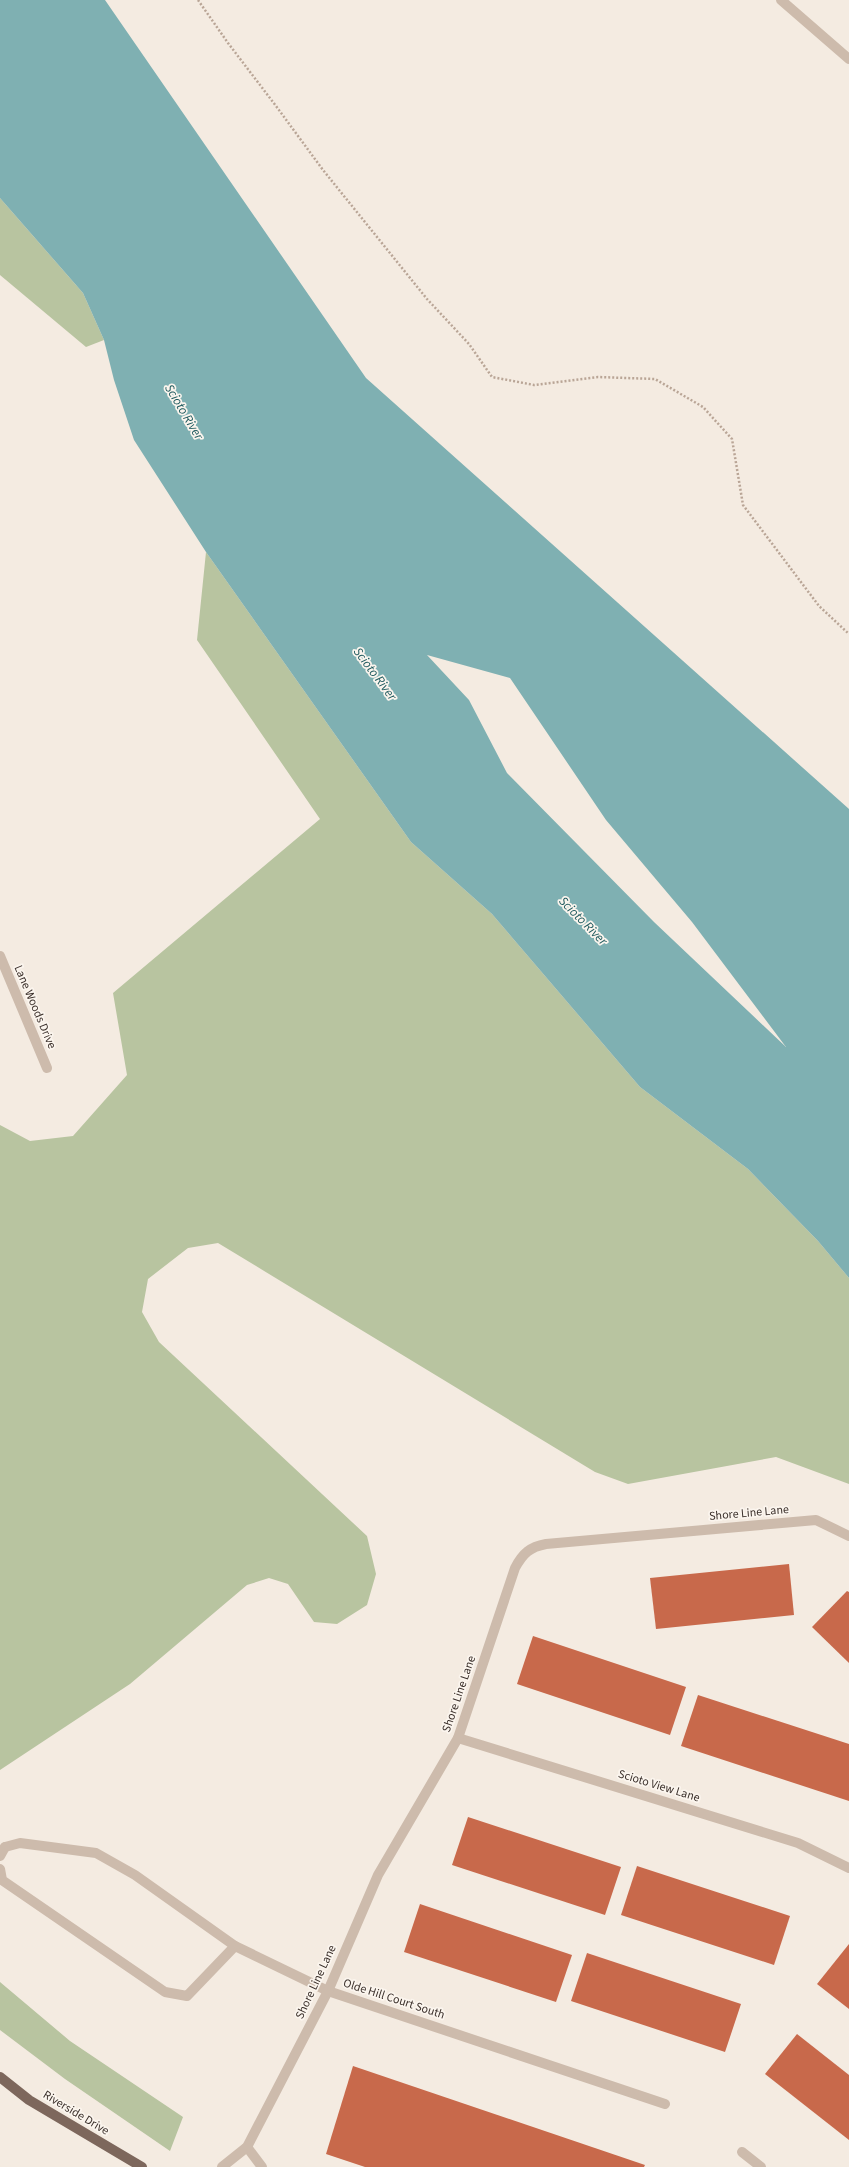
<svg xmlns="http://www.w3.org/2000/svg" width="849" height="2167" font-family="'Source Sans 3',sans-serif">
<rect width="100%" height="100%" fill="#f4ebe1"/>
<g fill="#b8c4a0">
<path d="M0,198L83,293L104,340L86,347L0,275Z"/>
<path d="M206,552L411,842L492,914L640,1087L748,1169L818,1241L849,1278V1484L776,1457L628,1484L595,1472L218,1243L188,1248L148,1279L142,1312L159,1342L367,1536L376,1574L367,1605L337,1624L314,1622L288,1584L269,1578L247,1585L130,1684L0,1770V1125L30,1141L73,1136L127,1075L113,993L320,819L197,640Z"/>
<path d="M0,1982L70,2041L183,2117L170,2151L65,2079L0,2030Z"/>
</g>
<path fill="#7fb0b2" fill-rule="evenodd" d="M0,0H105L366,378L849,809V1278L818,1241L748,1169L640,1087L492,914L411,842L206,552L134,440L114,380L104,340L83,293L0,198ZM427,655L510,678L606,820L692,922L786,1047L654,922L507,773L469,700Z"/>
<g fill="#c8694b">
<path d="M789,1564L794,1615L656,1629L650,1578Z"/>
<path d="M847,1591L849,1592V1663L812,1627Z"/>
<path d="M533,1636L686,1687L670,1735L517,1684Z"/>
<path d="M698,1695L849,1744V1801L681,1746Z"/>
<path d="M468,1817L621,1867L605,1915L452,1865Z"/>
<path d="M637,1866L790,1916L774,1965L621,1915Z"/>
<path d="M420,1904L572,1955L556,2002L404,1952Z"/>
<path d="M849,1944V2009L817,1984Z"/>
<path d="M587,1953L741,2004L725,2052L571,2001Z"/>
<path d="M797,2034L849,2075V2140L765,2074Z"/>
<path d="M353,2066L645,2165L644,2167H365L326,2154Z"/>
</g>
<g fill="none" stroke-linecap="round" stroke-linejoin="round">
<path stroke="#b9a596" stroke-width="2.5" stroke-dasharray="2 2" stroke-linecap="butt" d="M198,0L228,43L276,106L323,170L427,299L469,344L492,377L534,385L598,377L655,379L703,407L732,439L743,505L819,606L849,634"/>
<g stroke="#cdbbac" stroke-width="10">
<path d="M781,0L849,59"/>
<path d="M0,956L47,1068"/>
<path d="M458,1738L798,1843L849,1868"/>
<path d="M5,1847L20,1843L96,1853L135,1875L235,1946L328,1991L665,2104"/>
<path d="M0,1856L5,1847"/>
<path d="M0,1869L2,1880L165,1992L187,1996L235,1946"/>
<path d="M247,2147L262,2167"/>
<path d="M742,2152L761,2167"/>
<path d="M222,2167L247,2147L328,1991L378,1875L458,1738L515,1568C523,1553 530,1547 546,1544L816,1520L849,1536"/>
</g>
<path stroke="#7d675c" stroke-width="10" d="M0,2077L29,2100L142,2167"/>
</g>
<g text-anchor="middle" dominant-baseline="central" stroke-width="3.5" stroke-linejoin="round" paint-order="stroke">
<g font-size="12" fill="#3b302b" stroke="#fbf5ee">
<text transform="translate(35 1007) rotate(67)">Lane Woods Drive</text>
<text transform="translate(749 1513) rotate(-5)">Shore Line Lane</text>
<text transform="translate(459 1694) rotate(-71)">Shore Line Lane</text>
<text transform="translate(659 1786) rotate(17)">Scioto View Lane</text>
<text transform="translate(316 1982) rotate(-65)">Shore Line Lane</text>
<text transform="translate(394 1999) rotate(18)">Olde Hill Court South</text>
<text transform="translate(76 2113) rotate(31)">Riverside Drive</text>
</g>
<g font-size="13" font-style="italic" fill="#1f5a5e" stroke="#fbf5ee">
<text transform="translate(184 412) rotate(59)">Scioto River</text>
<text transform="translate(375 674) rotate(53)">Scioto River</text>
<text transform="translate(583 921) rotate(45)">Scioto River</text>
</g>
</g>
</svg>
